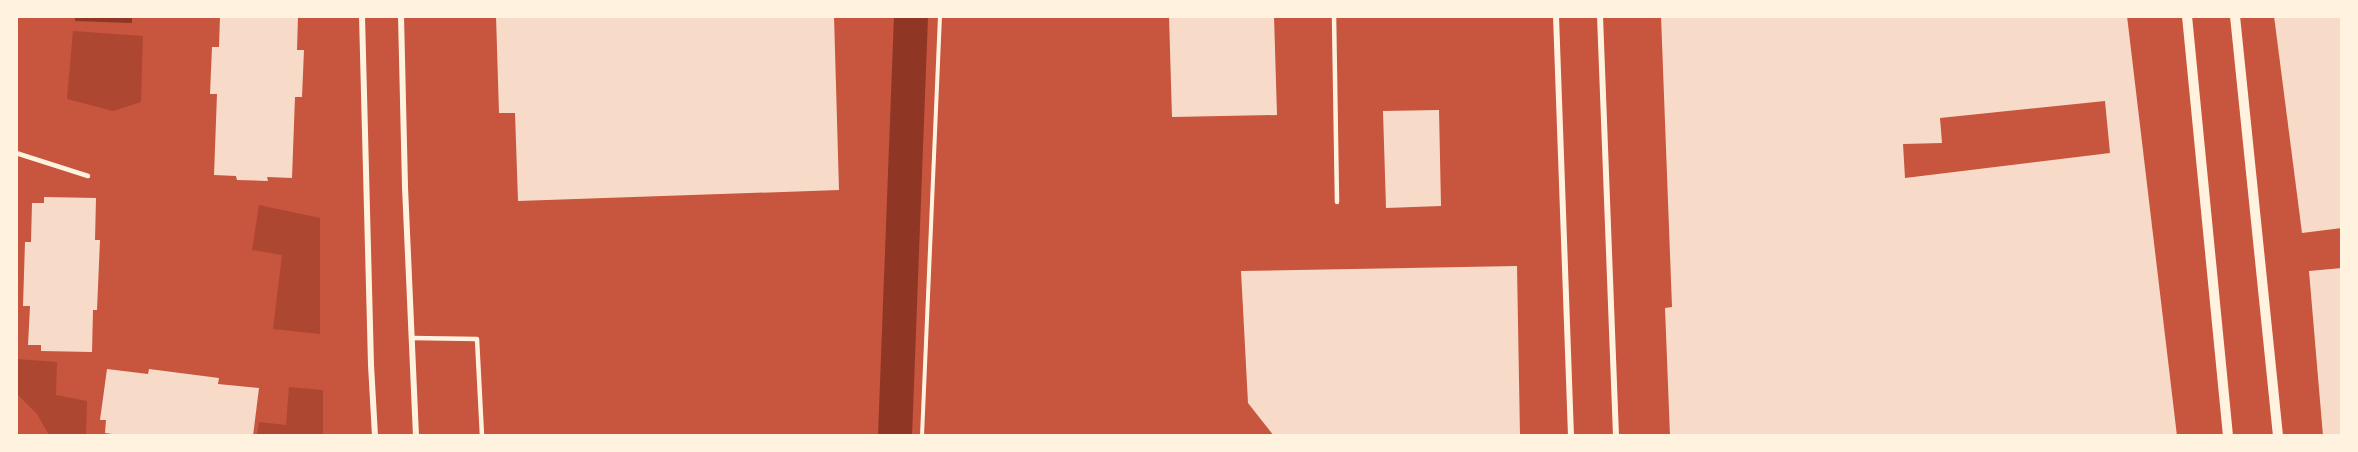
<svg xmlns="http://www.w3.org/2000/svg" width="2358" height="452" font-family="Helvetica,sans-serif">
<rect width="100%" height="100%" fill="#c8553d"/>
<g fill="#ae4732">
<path d="M73,31L143,36L141,102L113,111L67,99Z"/>
<path d="M259,205L320,218V334L273,329L282,255L252,250Z"/>
<path d="M16,359L57,362L56,395L87,401L86,435H49L37,414L17,394Z"/>
<path d="M289,387L323,390V435H257L259,422L286,425Z"/>
</g>
<path fill="#8f3625" d="M75,17H132V23L75,21Z"/>
<g fill="none" stroke-linecap="round" stroke-linejoin="round">
<path stroke="#8f3625" stroke-width="34" d="M895,436L911,16"/>
</g>
<g fill="#f7dbc8" fill-rule="evenodd">
<path d="M220,16H298L297,50H304L302,97H295L292,178L267,177L268,181L237,180L236,176L214,175L217,94H210L212,47H219Z"/>
<path d="M496,16H834L839,190L518,201L515,113H499Z"/>
<path d="M1169,16H1274L1277,115L1172,117Z"/>
<path d="M1661,16H2127L2177,436H1670L1665,308L1672,307ZM2105,101L2110,153L1905,178L1903,144L1942,143L1940,118Z"/>
<path d="M2274,16H2342V228L2302,233Z"/>
<path d="M1439,110L1441,206L1386,208L1383,111Z"/>
<path d="M44,197L96,198L95,240H100L97,310H93L92,352L41,351V345H28L30,306H23L25,242H31L32,203H44Z"/>
<path d="M1517,266L1520,436H1274L1248,403L1241,271Z"/>
<path d="M2342,268V436H2323L2309,271Z"/>
<path d="M107,369L148,374L149,369L219,378L218,384L259,388L253,436H127L105,433L106,420H100Z"/>
</g>
<g fill="none" stroke-linecap="round" stroke-linejoin="round">
<path stroke="#fff3e0" stroke-width="4" d="M922,436L940,16"/>
<g stroke="#fff3e0" stroke-width="4.5">
<path d="M1334,16L1337,202"/>
<path d="M16,153L88,176"/>
<path d="M412,338L477,339L482,436"/>
</g>
<g stroke="#fff3e0" stroke-width="6">
<path d="M362,16L371,365L375,436"/>
<path d="M401,16L405,187L416,436"/>
<path d="M1556,16L1571,436"/>
<path d="M1600,16L1616,436"/>
</g>
<g stroke="#fff3e0" stroke-width="10">
<path d="M2187,16L2228,436"/>
<path d="M2235,16L2278,436"/>
</g>
</g>
<rect width="2358" height="452" fill="none" stroke="#fff3e0" stroke-width="36"/>
</svg>
